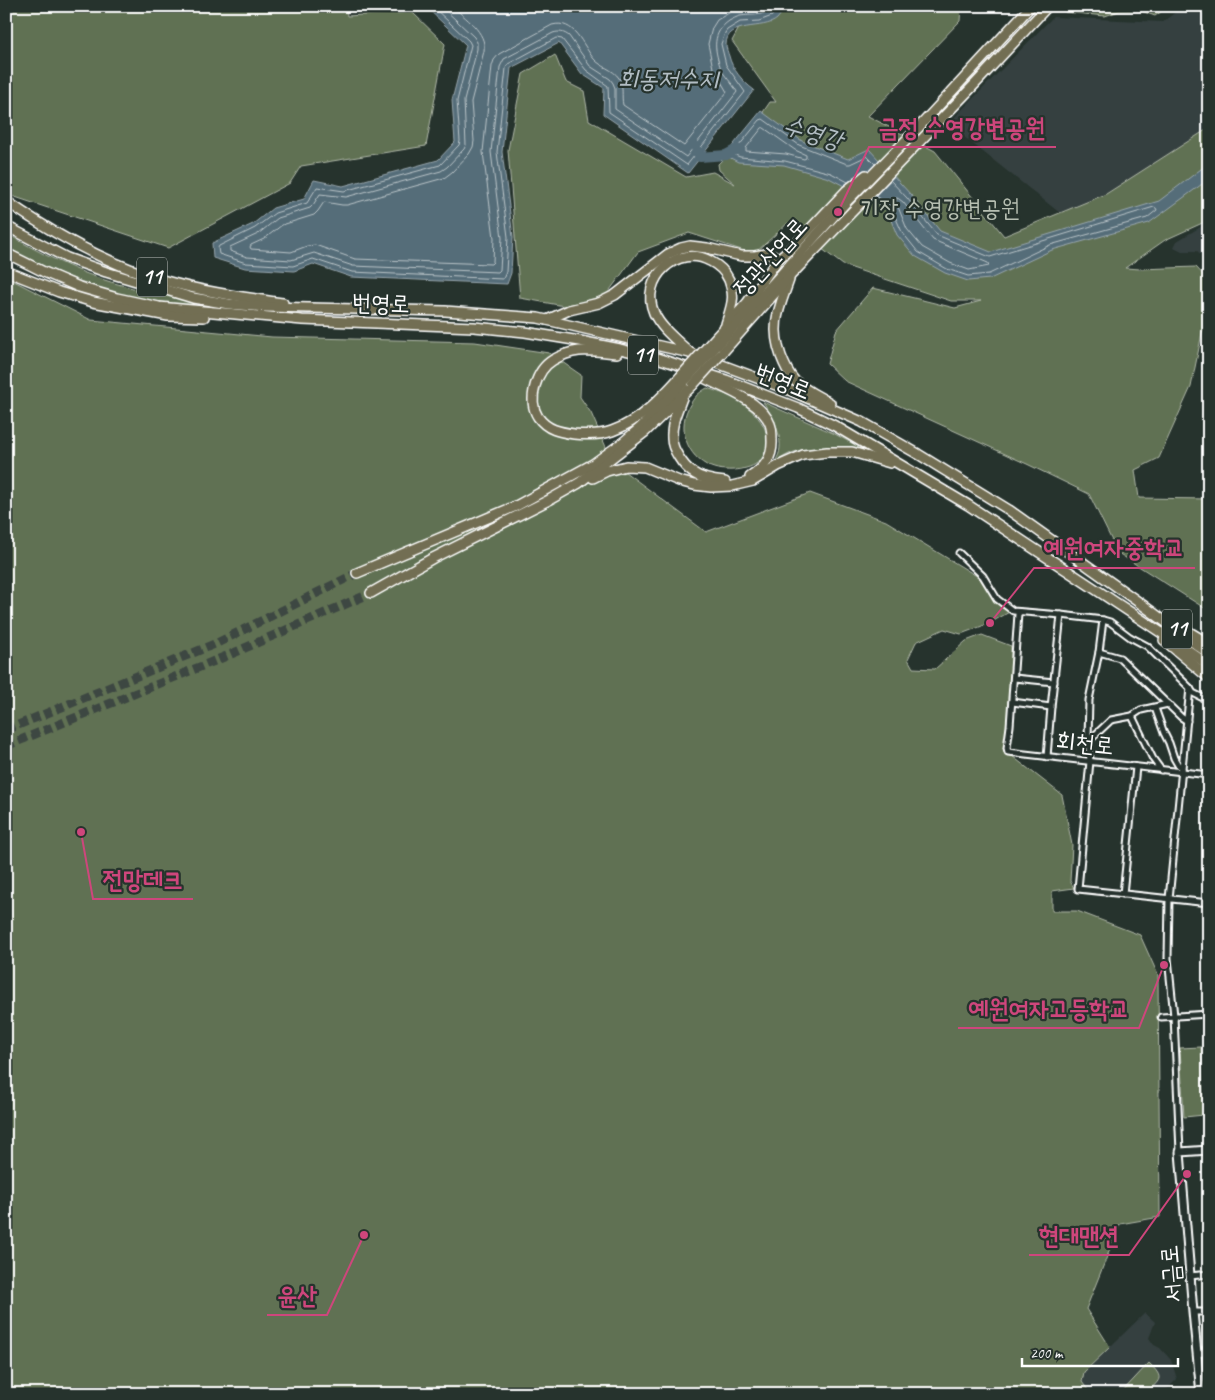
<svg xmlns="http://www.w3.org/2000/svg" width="1215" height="1400" font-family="Caveat,'Poor Story',sans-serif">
<rect width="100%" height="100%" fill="#26332d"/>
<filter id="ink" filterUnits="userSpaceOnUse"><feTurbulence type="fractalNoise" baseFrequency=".02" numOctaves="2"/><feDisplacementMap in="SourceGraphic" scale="10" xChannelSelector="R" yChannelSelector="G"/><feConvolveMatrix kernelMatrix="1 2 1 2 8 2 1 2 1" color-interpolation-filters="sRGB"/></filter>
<g filter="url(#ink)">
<g fill="#354040">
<path d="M1183,6H1209V128L1106,195L1060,213L948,124L1053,17L1163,22Z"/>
<path d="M1209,222V261L1197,251H1182L1174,247L1177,241Z"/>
<path d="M1145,1313L1155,1322L1149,1338L1154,1345L1160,1348L1171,1360L1177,1379L1166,1390L1165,1394H1091L1082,1382L1084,1372Z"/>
</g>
<g fill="#607153" stroke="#b0b8a9">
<path d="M6,6H346L347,16L412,12L445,44L426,146L301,166L290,183L168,248L6,194Z"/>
<path d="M751,6H961L960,21L868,116L935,151L1004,236L1106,194L1209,128V220L1165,240L1125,268L1140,269L1196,267L1209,281V316L1202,333L1191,387L1159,458L1135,470L1139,498L1209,499V611L1118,553L1089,494L1027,464L845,381L827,364L836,331L873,288L955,308L981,301H951L843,265L788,223L754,254L689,233L638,252L607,294L570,307L520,298L508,150L523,74L555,55L566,82L584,91L589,120L686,177L713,172L735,184L719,170L718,164L748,134L770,102H776L732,41Z"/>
<path d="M1169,6L1155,16L1139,10L1119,11L1105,16L1065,12L1064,7Z"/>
<path d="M6,233C31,248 58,262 85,273C120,287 158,294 194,301L193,306C170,303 147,301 124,295C83,284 43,268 6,247Z"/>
<path d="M6,277L91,320L272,337L475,342L549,353L581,375L580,397L591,413L613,463L706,532L810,493L886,521L980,578L1011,611L990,623L961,634L944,629L916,642L908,659L913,668L935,669L966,641L982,635L1011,646L1012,702L1003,749L1062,795L1072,845L1070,881L1074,888L1052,891V911H1077L1140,935L1158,975L1160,1217L1120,1224L1086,1309L1110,1347L1084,1372L1082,1382L1091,1394H6Z"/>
<path d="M707,388C718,392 730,395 739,401C749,407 761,419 765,429C771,447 764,464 746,468C736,471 721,471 711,467C686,457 676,426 691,403C695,396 700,392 707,388Z"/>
<path d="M763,402L833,433L870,453C847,451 810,444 789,454C782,457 775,463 769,467C772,465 776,462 777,458C786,442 773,416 763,402Z"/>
<path d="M1201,1047L1204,1115L1184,1117L1180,1048Z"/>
<path d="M1149,1363C1166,1380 1159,1379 1146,1394H1120Z"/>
</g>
<g fill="#556d79" stroke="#99a7af">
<path d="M425,6H785C783,10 780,16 777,19C764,31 726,20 726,45C726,48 728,53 729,56C732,69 743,82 754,90L688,173L603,114L604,88L582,74L559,43L511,68L502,152L513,237L511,273L507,284L351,277L313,264L294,271L245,268L213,258L212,243L253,224L273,208L304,199L314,180L343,186L438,160L455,142L452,100L466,45Z"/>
<path d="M761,111L802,141L848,159L869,149L911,195L940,231L991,252L1159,201L1209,163V179L1149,223L1052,250L990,279L968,281L945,273L915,256L897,235L886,208L829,178L784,165L738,162L725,155Z"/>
</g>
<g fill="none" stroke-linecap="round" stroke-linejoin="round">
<g stroke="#bbc5c9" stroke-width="1">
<path d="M432,6L469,41L471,45L457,101L460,141L459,145L440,165L344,191L317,187L307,203L275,213L255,228L219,246L218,248L219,254L246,263L293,266L313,259L352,272L503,279L506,272L508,237L497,152L506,68L508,64L556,38L562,39L586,70L608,86L609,112L687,165L745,92L726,65L721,44L725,33L727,30L740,22L759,21L772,16L779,6"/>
<path d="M441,6L474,37L477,42V49L464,101L466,145L464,149L447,167L441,171L346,197L320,194L313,205L310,208L278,218L258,234L230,247V251L247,257L291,260L314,253L353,266L498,272L500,270L502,238L491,152L500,67L504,59L553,33C559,31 564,32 569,36L590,66L610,79L613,83L615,88V109L686,157L737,92C733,83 723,76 720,66C714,48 712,33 729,21C733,19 736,17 740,16C751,14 764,18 772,6"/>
<path d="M452,6C465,18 487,32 484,51L471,102L474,141L473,147L469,154L452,172L444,178L347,205H342L324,202L318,211L314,215L282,225L264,239L251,245L250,247L251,249L291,252L307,246L315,245L355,259L491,264L493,262L494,238L483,152L492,66L494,60L499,54L552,25C575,19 582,45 594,59C601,67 613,69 619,78C624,86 621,96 623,105L684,146L727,92L713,68L708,44L712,28L717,20L734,10L760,6"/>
<path d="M764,128L795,150L806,155V158L804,159L786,154L746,151V148L762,128Z"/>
<path d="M848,182L831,173L785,161L740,157L735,155L734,152L760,120L763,119L799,145L847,164H850L867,156L875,164"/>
<path d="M875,196L890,205L902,232L918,252L947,269L968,276L989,274L1050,245L1147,218L1157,210L1156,208L1154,207L990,257L937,235L907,198L890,180"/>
<path d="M897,198L899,199L903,202L933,240L988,263L989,266L969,270L950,263L922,247L907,229L896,202Z"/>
</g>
<path stroke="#556d79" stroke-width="10" d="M695,146L700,157L726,155L737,149"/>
<g stroke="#3c4742" stroke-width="9" stroke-dasharray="9 4.5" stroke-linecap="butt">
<path d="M6,730L217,643L357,573"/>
<path d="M6,746L229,655L371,593"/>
</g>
<defs>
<g id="street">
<path d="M959,553L983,576L997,599L1013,611L1061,615L1103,620L1110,622L1130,637L1147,646L1190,688L1193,693L1209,701"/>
<path d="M1020,612L1018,614L1010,726L1007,748L1008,752L1209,775"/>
<path d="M1103,620L1099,652L1089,700L1088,738L1090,761L1078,889L1209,903"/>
<path d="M1099,652L1120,658L1181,717L1187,721"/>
<path d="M1014,678L1054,682"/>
<path d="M1012,702L1051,707"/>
<path d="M1155,708L1164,733L1169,743L1174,758L1178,765L1182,769"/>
<path d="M1132,716L1153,759L1161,770"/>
<path d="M1088,738L1093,737L1111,720L1132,716L1141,710L1168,704"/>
<path d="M1047,757L1051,707L1061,615"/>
<path d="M1123,894L1136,767"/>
<path d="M1161,1017L1209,1014"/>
<path d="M1180,1152L1174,1016L1168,958L1169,899L1190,688"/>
<path d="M1190,1276L1209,1274"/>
<path d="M1193,1312H1209"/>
<path d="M1197,1354L1203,1353L1209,1345"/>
</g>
<path id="secondary" d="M1201,1394L1193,1312L1180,1152L1209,1150"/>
<g id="highway">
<path d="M6,201C55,235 108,265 166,281C204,292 243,297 283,303"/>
<path d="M6,226L67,258L106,272L193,298L229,304L265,307L445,311L538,318L690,353L789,390L862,422L918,454L1009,510L1144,606L1209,654"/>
<path d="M6,253L44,272L79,287L117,298L159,307L302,320L474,327L525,332L580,341L620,349L657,358L726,380L798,408L835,426L968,505L1192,653L1209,666"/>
<path d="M6,271L59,292L93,302L168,316L204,317"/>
<path d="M789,280C779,309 770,325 781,356C784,364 788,373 794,380C804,390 818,396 830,403"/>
<path d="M547,320L569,310L599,303L615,295L668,254L681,248L690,246L707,248L741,256H755L766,254L779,258"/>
<path d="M707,347L747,303L779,258L795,245L846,191L866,175"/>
<path d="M714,349L849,199L919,127L1031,6"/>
<path d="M617,353C605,352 591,350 579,351C571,352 560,356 553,360C536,370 527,400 538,417C547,430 560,432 574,434C586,435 601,435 612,431C640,421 661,398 680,377"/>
<path d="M690,353C678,341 661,329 654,313C639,279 678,243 710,261C718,265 725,271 729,280C731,286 734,294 732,302C731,309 728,317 726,324"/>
<path d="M722,353L791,275L976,83L1048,6"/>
<path d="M704,378C724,388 762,402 770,424C772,429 772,435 772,440C773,458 764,468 750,477"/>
<path d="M682,398C677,411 671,424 672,439C672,449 683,466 692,472C701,479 714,481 725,482"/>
<path d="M593,478L607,471L626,466L645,467L679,481L694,485L711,487L732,486L753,481L778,466L803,455L827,452H852L890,463"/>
<path d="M357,573L516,506L593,464L622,443L640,428L684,382"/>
<path d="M371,593L433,558L549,500L579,483L645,432L693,385"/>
<path d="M1186,630L1209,644"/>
<path d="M1164,640L1209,678"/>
</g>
</defs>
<use href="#street" stroke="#fff" stroke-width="9"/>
<use href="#secondary" stroke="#fff" stroke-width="11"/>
<use href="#highway" stroke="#fff" stroke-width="12"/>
<use href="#street" stroke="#26332d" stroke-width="5"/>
<use href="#secondary" stroke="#26332d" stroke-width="7"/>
<use href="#highway" stroke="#726e52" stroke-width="9"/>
<defs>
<g id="highway-bridge">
<path d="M680,377L707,347"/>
<path d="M684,382L714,349"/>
<path d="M693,385L722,353"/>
</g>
</defs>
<use href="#highway-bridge" stroke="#fff" stroke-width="12" stroke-linecap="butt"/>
<use href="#highway-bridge" stroke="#726e52" stroke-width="9"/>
</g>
</g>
<g text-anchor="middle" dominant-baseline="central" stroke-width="4.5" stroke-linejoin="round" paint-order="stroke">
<g fill="#26332d" stroke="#bec2c0" stroke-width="1">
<rect x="137" y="257.5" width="30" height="39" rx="4"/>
<rect x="628" y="335.5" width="30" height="39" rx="4"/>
<rect x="1162" y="609.5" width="30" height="39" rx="4"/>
</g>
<g font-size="22" font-weight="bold" fill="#fff">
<text x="152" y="277">11</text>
<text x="643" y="355">11</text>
<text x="1177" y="629">11</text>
</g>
<g font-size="24" fill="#b7bfb2" stroke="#26332d">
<text x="940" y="208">기장 수영강변공원</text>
</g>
<g font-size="24" fill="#fff" stroke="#26332d">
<text transform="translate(770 257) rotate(-48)">정관산업로</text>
<text transform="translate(381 303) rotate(2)">번영로</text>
<text transform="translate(783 381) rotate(22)">번영로</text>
<text transform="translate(1085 743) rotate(6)">회천로</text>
<text transform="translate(1171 1274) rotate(-95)">서금로</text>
</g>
<g font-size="25" font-style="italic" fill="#b2bdc3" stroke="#26332d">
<text x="668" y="79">회동저수지</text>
<text transform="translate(813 133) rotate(17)">수영강</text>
</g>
</g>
<path fill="none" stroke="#ce467c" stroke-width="2" d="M838 212L869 147H1056M990 623L1034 568H1195M81 832L93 899H193M1164 965L1139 1028H958M1187 1174L1129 1255H1029M364 1235L327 1315H267"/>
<g fill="#ce467c" stroke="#26332d" stroke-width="2">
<circle cx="838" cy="212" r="5"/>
<circle cx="990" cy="623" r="5"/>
<circle cx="81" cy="832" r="5"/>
<circle cx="1164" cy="965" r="5"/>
<circle cx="1187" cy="1174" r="5"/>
<circle cx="364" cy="1235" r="5"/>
</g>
<g font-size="25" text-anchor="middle" font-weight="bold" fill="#ce467c" stroke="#26332d" stroke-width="4.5" stroke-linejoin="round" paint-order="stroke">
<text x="962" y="136">금정 수영강변공원</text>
<text x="1114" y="556">예원여자중학교</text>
<text x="143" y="888">전망데크</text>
<text x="1049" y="1017">예원여자고등학교</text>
<text x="1079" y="1244">현대맨션</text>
<text x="297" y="1304">윤산</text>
</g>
<rect width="1215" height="1400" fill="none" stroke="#26332d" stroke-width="25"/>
<rect x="12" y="12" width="1190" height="1375" fill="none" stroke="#fff" stroke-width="2" filter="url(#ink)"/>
<path d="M1022 1358v8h156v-8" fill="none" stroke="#ffffff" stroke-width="2.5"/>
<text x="1030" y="1358" font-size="15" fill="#ffffff" stroke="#26332d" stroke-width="4" paint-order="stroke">200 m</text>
</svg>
